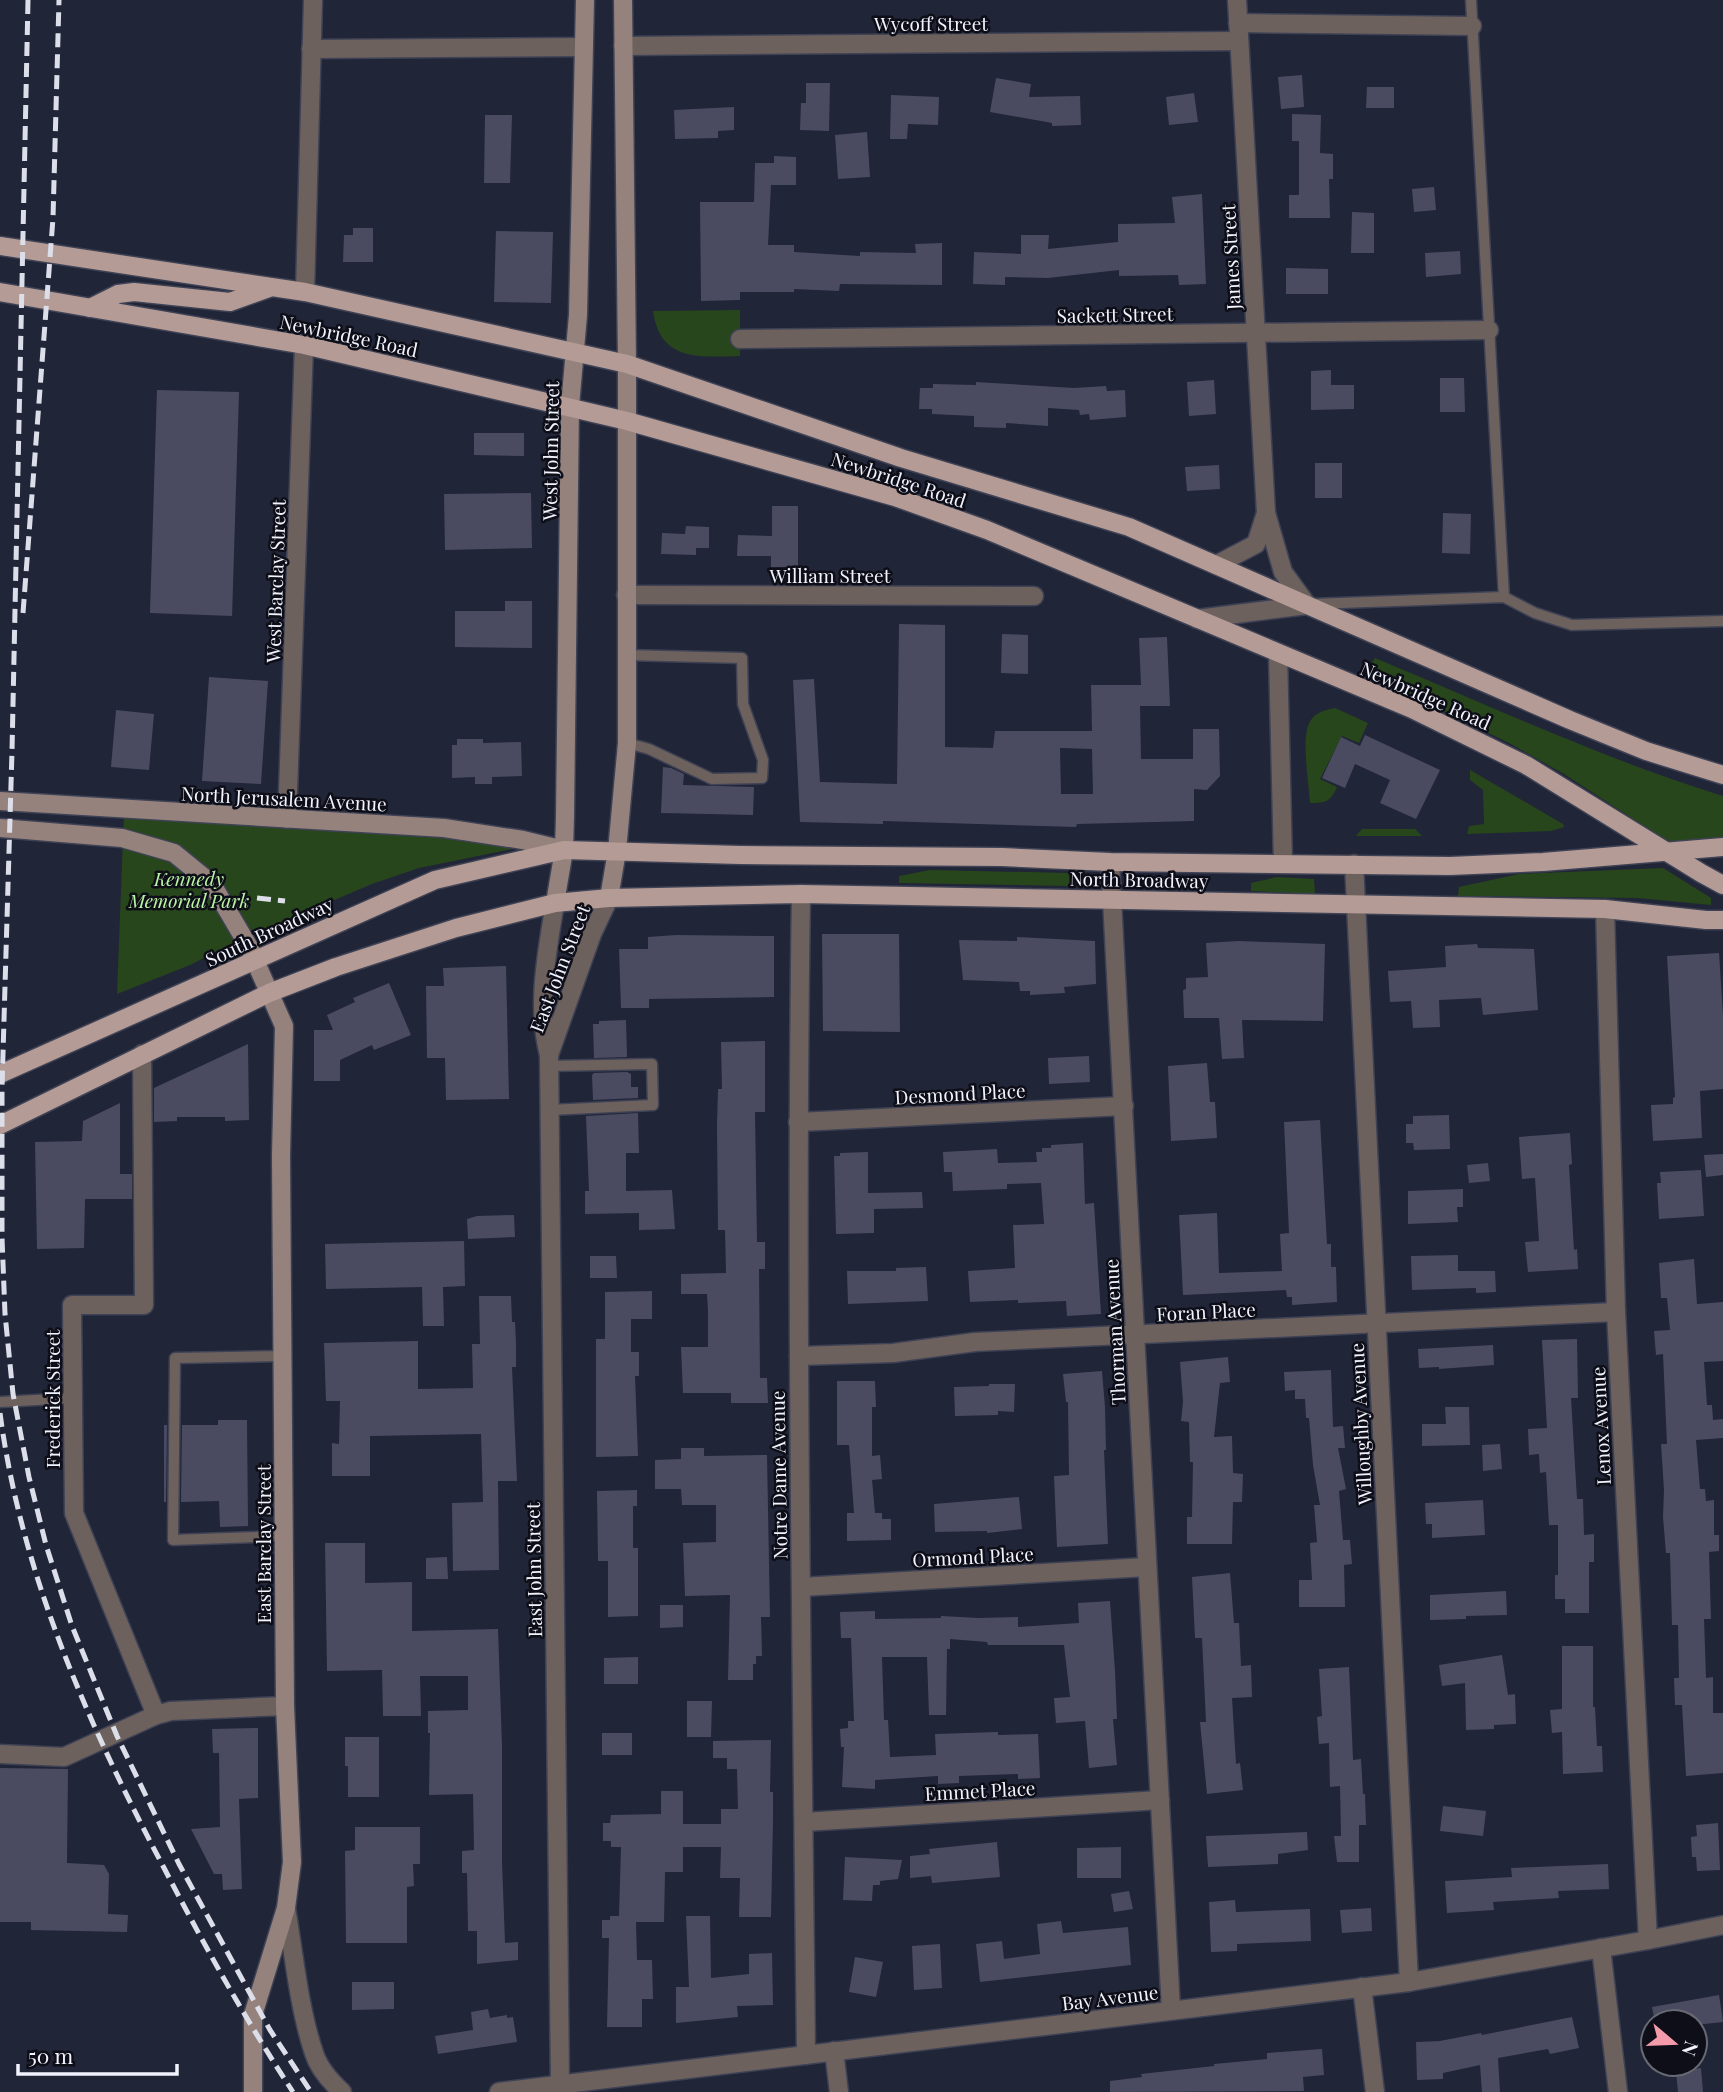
<svg xmlns="http://www.w3.org/2000/svg" width="1723" height="2092" font-family="'Playfair Display',serif">
<rect width="100%" height="100%" fill="#212538"/>
<g fill="#28461b">
<path d="M740,310V356C699,357 660,362 653,311Z"/>
<path d="M1375,658C1491,706 1603,759 1723,796V840L1670,843L1564,774L1509,743L1370,676L1368,667Z"/>
<path d="M1335,708L1368,723L1359,743L1342,736L1320,779L1337,787C1330,802 1326,803 1310,803C1309,784 1300,734 1311,720C1316,712 1326,710 1335,708Z"/>
<path d="M1470,770L1563,824L1564,827L1551,831L1467,834L1469,826L1484,824L1483,790L1470,780Z"/>
<path d="M124,813L495,841L522,847L419,868L372,884L231,944L190,965L117,994Z"/>
<path d="M1362,829H1415L1422,836H1356Z"/>
<path d="M1663,868L1711,898V905L1638,898L1458,896L1459,887L1519,874Z"/>
<path d="M930,870L1068,873L1071,881L1068,886L899,883V876Z"/>
<path d="M1277,877L1314,879L1315,894L1251,891V883Z"/>
</g>
<g fill="#4a4b61" fill-rule="evenodd">
<path d="M1302,75L1304,107L1281,109L1278,77Z"/>
<path d="M996,78L1031,84L1029,97L1080,96L1081,125L1052,126V123L990,112Z"/>
<path d="M806,83H830L829,131L800,130L801,103H806Z"/>
<path d="M1367,87H1394V108H1366Z"/>
<path d="M1194,93L1198,122L1169,125L1166,97Z"/>
<path d="M891,95L939,97L938,125L908,124L907,139H890Z"/>
<path d="M734,107V130L718,131V138L675,139L674,110Z"/>
<path d="M1292,114L1321,115L1320,153L1333,154V179H1329L1330,218H1289V195H1299V141H1292Z"/>
<path d="M485,115H512L510,183H484Z"/>
<path d="M867,132L870,177L838,179L835,135Z"/>
<path d="M774,156L796,157V185H771L768,245H794V252L860,256V252L916,253L915,244L942,243V285L840,284L839,291L794,289V292H740V300L701,301L700,202H754L755,163H774Z"/>
<path d="M1434,187L1436,210L1414,212L1412,189Z"/>
<path d="M1202,194L1206,284L1179,285L1178,275L1119,276V270L1048,278L1005,277V285L973,284L974,252L1021,254V235H1049L1048,249L1118,242V224L1175,223L1172,197Z"/>
<path d="M1352,212L1374,213V253H1351Z"/>
<path d="M353,228H373V262H343L344,235H353Z"/>
<path d="M496,231L553,232L551,303L494,302Z"/>
<path d="M1460,251L1461,274L1426,277L1425,253Z"/>
<path d="M1286,268L1328,269V294H1286Z"/>
<path d="M1331,370V385H1354V409L1311,410V371Z"/>
<path d="M1440,378H1464L1465,412H1440Z"/>
<path d="M1214,380L1216,414L1189,416L1187,382Z"/>
<path d="M976,382L1074,388L1106,386L1107,391L1125,390L1126,417L1090,420L1089,414L1080,415L1079,410L1048,408V426L1006,423V428L974,427V416L932,414V409H919L920,388H933V384L976,385Z"/>
<path d="M157,390L239,392L232,616L150,613Z"/>
<path d="M474,433H524V456L474,455Z"/>
<rect x="1315" y="463" width="27" height="35"/>
<path d="M1219,465L1220,489L1187,491L1185,467Z"/>
<path d="M531,493L532,548L445,550L444,494Z"/>
<path d="M772,506H798V567H771V556H737L738,535L772,536Z"/>
<path d="M1443,513L1471,514L1470,554L1442,553Z"/>
<path d="M686,526L709,527V548H696V555L661,554L662,533L685,534Z"/>
<path d="M505,601H532V648L455,647V611H505Z"/>
<path d="M899,624L945,625V747L993,748L995,731H1092L1091,685H1141L1139,638L1167,637L1170,706H1140L1141,759H1193V729H1219L1220,776L1207,790L1194,789V821L1077,824L1076,827L883,821V824L800,822L793,680L814,679L820,782L897,784ZM1060,748L1092,749L1093,794H1061Z"/>
<path d="M1002,634L1028,635V674L1001,673Z"/>
<path d="M209,677L268,681L261,784L202,781Z"/>
<path d="M116,710L154,714L149,770L111,767Z"/>
<path d="M1365,735L1440,770L1416,819L1380,803L1390,780L1355,764L1345,788L1322,778L1341,737L1360,746Z"/>
<path d="M457,739H483V743L521,742L522,776L492,777V784H475V777L452,778V745H457Z"/>
<path d="M663,767L671,768L684,774L683,785L754,787L753,815L661,813Z"/>
<path d="M822,934H899L900,1032L823,1031Z"/>
<path d="M676,935L774,936V997L649,999V1008H621L619,949H648V937Z"/>
<path d="M1017,937L1095,941L1096,984L1064,987L1065,993L1030,995V991H1020L1019,982L963,980L959,940L1017,941Z"/>
<path d="M1238,941L1325,944L1323,1021L1242,1020L1244,1058L1222,1059L1219,1018H1184L1183,990L1186,989V978L1208,977L1206,943Z"/>
<path d="M1477,944L1478,948L1534,949L1538,1010L1483,1015L1481,998L1439,1000L1440,1027L1413,1028L1411,1001L1390,1002L1388,971L1446,967L1445,946Z"/>
<path d="M1719,953L1723,1016V1089L1700,1091L1702,1138L1653,1141L1651,1105L1673,1104V1098L1675,1097L1667,956Z"/>
<path d="M506,966L509,1099L446,1100L445,1058H427L426,986H444L443,968Z"/>
<path d="M389,983L411,1035L374,1050L372,1045L340,1060V1081H314V1030H333L327,1015L355,1002L353,998Z"/>
<path d="M626,1020L627,1057L594,1058L593,1024H599V1021Z"/>
<path d="M765,1041V1112H755L757,1242H765V1269H759L760,1378H767L768,1403H731V1393H683L681,1347H708V1310L707,1294H681V1274L726,1273L725,1230H718L717,1126L718,1089H722L721,1042Z"/>
<path d="M248,1044L249,1120L225,1121V1117H177V1121L154,1122V1088Z"/>
<path d="M1089,1056L1090,1082L1049,1084L1048,1058Z"/>
<path d="M1207,1063L1210,1102H1215L1217,1138L1171,1141L1168,1066Z"/>
<path d="M627,1072L631,1074V1087H638V1098L593,1100L592,1075L594,1073Z"/>
<path d="M120,1103V1174H132V1199H85L84,1248L37,1249L35,1142L82,1141L83,1121Z"/>
<path d="M638,1113L639,1153H626V1191L672,1190L675,1229L639,1230V1213L585,1214V1191H589L586,1116Z"/>
<path d="M1449,1115L1450,1149L1414,1150L1413,1143H1406V1124H1413V1116Z"/>
<path d="M1320,1120L1327,1244H1331V1267H1336L1337,1302L1292,1305V1297H1287L1286,1290L1183,1295L1179,1215L1217,1213L1219,1273L1282,1271L1280,1234L1289,1233L1284,1122Z"/>
<path d="M1570,1133L1572,1164L1569,1165L1574,1250L1577,1249L1578,1269L1528,1272L1525,1242L1539,1241L1535,1178L1522,1179L1519,1137Z"/>
<path d="M1083,1143L1085,1204L1094,1203L1101,1314L1067,1316L1066,1301L1018,1303V1300L970,1302L968,1271L1015,1268L1013,1225L1044,1224L1041,1183L1007,1184V1189L953,1191L952,1172H944L943,1152L997,1149L998,1163L1037,1162L1036,1152H1042V1148H1051V1145Z"/>
<path d="M868,1152V1193L922,1192L923,1208L874,1209V1233L836,1234L834,1156H840V1153Z"/>
<path d="M1723,1154V1175L1706,1177L1704,1155Z"/>
<path d="M1488,1163L1490,1181L1469,1183L1467,1165Z"/>
<path d="M1701,1170L1704,1216L1659,1219L1657,1183H1661L1660,1172Z"/>
<path d="M1463,1189V1207H1457L1458,1222L1408,1224V1191Z"/>
<path d="M514,1215L515,1237L468,1239L467,1219L477,1216Z"/>
<path d="M464,1241L465,1286L443,1287L444,1326H423L422,1287L326,1289L325,1244Z"/>
<path d="M1458,1255V1271H1495L1496,1292L1476,1293V1288L1412,1290L1411,1256Z"/>
<path d="M590,1256H616L617,1278H590Z"/>
<path d="M1694,1259L1697,1304L1723,1302V1361L1704,1362L1707,1405H1712L1713,1420L1723,1419V1438L1696,1440L1700,1489H1705L1706,1501L1714,1500V1535H1719V1551L1709,1552L1711,1619H1704L1706,1678L1713,1677V1713H1723V1773L1686,1776L1682,1705H1675L1674,1678H1679L1678,1625H1672L1670,1553H1666L1663,1517L1664,1490L1661,1444H1667L1663,1354L1656,1355L1654,1331L1670,1330L1667,1298H1661L1659,1263Z"/>
<path d="M926,1267L928,1301L848,1304L847,1271H896V1268Z"/>
<path d="M652,1291V1319H631V1352H639V1376H635L638,1456L596,1457V1339H605V1292Z"/>
<path d="M479,1296H511L512,1322H515L516,1343V1367H512L517,1481H498L499,1570L453,1571L452,1503L483,1502L481,1434L370,1436V1476H332V1443L339,1444L340,1401H326L324,1343L418,1341V1389L473,1388L472,1344H480Z"/>
<path d="M1577,1339L1578,1398H1571L1577,1499H1583L1584,1535L1594,1534V1562H1589V1613H1565V1599H1555V1575H1558V1525H1549L1546,1472L1540,1473L1539,1454L1529,1455L1528,1429L1547,1428L1542,1340Z"/>
<path d="M1493,1345L1494,1365L1439,1369V1367L1419,1368L1418,1349Z"/>
<path d="M1228,1357L1230,1382L1220,1383L1214,1437L1232,1436L1233,1473L1243,1474L1242,1502H1233L1232,1544H1187V1517H1192L1193,1462H1190L1189,1422L1181,1421L1183,1402L1180,1362Z"/>
<path d="M1331,1370L1333,1427L1343,1426L1345,1448H1338L1346,1489L1339,1491L1343,1540H1350L1352,1564L1344,1565L1345,1607H1299V1580H1312L1310,1543L1317,1542L1314,1505H1320L1313,1465L1309,1418H1306L1305,1399H1295V1390L1285,1391L1284,1372Z"/>
<path d="M1102,1371L1105,1407L1106,1450H1104L1108,1544L1057,1547L1054,1476L1069,1475L1068,1402H1066L1063,1374Z"/>
<path d="M837,1381H875L876,1407H872V1456L880,1455L882,1479L872,1480L875,1513H882V1519H891V1540L847,1541V1513H854L849,1445H837Z"/>
<path d="M989,1384H1015L1014,1412L998,1411V1415L955,1416L954,1387L989,1386Z"/>
<path d="M1445,1407H1469L1470,1445L1422,1446V1424H1446Z"/>
<path d="M218,1420H247L248,1526L220,1527L219,1501L181,1502L182,1425H218Z"/>
<path d="M164,1425H167L166,1502H164Z"/>
<path d="M1500,1444L1502,1469L1483,1471L1482,1445Z"/>
<path d="M681,1448H704V1456L767,1455L770,1617H761L762,1656H756V1664H753V1680H728L730,1595L685,1596L683,1543L716,1542V1505H682L681,1489H655V1460L681,1459Z"/>
<path d="M637,1490V1506H633V1548H638V1616L608,1617V1561H598L597,1491Z"/>
<path d="M1019,1497L1022,1529L987,1533V1531L935,1532L934,1504Z"/>
<path d="M1483,1500L1485,1535L1432,1538V1524H1426L1425,1503Z"/>
<path d="M325,1543H365V1583L412,1582V1631L498,1629L502,1746V1861L505,1943L518,1942V1960L477,1964V1931H468L467,1873H462V1851L474,1850L473,1794L429,1795L430,1733H428V1711L468,1710V1676H420L421,1716H383L382,1670L327,1671Z"/>
<path d="M447,1557L448,1579H426V1558Z"/>
<path d="M1230,1573L1234,1623H1239L1241,1666L1251,1665L1252,1697L1232,1698L1236,1764L1240,1763L1243,1790L1207,1794L1200,1722H1206L1202,1638H1195L1192,1577Z"/>
<path d="M1506,1591L1507,1615L1466,1616V1619L1430,1620V1595Z"/>
<path d="M1110,1601L1115,1671L1117,1719H1113L1117,1765L1089,1768L1085,1721L1056,1723L1054,1698L1070,1697L1064,1645H988L987,1642L950,1639V1649H947L946,1715H929L927,1657H882L884,1720H888L890,1757L936,1755L935,1734L998,1732V1735L1038,1734L1040,1778L1018,1779V1774L959,1776V1783L938,1784V1776L875,1780V1789L842,1787L844,1747H841L840,1729L848,1728V1721H854L851,1638H841L840,1612L875,1611V1619L941,1618V1616L978,1618L1018,1617V1627L1079,1623L1078,1603Z"/>
<path d="M660,1605H683V1627L660,1628Z"/>
<path d="M1562,1646H1593V1707H1595L1597,1746H1602L1603,1772L1563,1774L1562,1732L1552,1733L1550,1710L1562,1709Z"/>
<path d="M1502,1655L1508,1695L1515,1694L1516,1724L1494,1725V1729L1466,1730L1465,1683L1442,1686L1439,1665Z"/>
<path d="M638,1657V1684H604V1658Z"/>
<path d="M1349,1667L1353,1760L1361,1759L1363,1794H1365L1366,1825H1359V1862H1337L1334,1836H1341L1340,1786L1330,1787L1329,1743L1319,1744L1317,1717L1322,1716L1319,1669Z"/>
<path d="M687,1701H712L711,1737H687Z"/>
<path d="M258,1728V1798L239,1799L242,1889L223,1890L222,1874H214L191,1829L220,1827L219,1753H213L212,1729Z"/>
<rect x="602" y="1733" width="30" height="22"/>
<path d="M345,1737H379V1797H348V1766H345Z"/>
<path d="M771,1740L770,1792H773V1820L771,1917H739L740,1878H720L721,1847H683V1872H665L664,1922H636L637,1960H652L653,1999H642V2027H607L609,1938H602V1920H610V1916H619L621,1847H611V1841H603V1823H610L611,1815L661,1814V1791H683V1824H721V1809H738L737,1769H727V1758H713V1741Z"/>
<path d="M0,1768L68,1769L67,1863L104,1865L109,1874L108,1914L128,1915L127,1932L31,1930V1922H0Z"/>
<path d="M1443,1806L1486,1811L1483,1836L1440,1831Z"/>
<path d="M1718,1823L1720,1870L1697,1871L1696,1857H1692L1691,1837L1697,1836L1696,1825Z"/>
<path d="M355,1827H420V1864H413L414,1886L407,1887V1943H346L345,1851L355,1850Z"/>
<path d="M1307,1832L1308,1850L1278,1854V1864L1208,1867L1206,1836Z"/>
<path d="M997,1842L1000,1877L932,1883L931,1876L910,1878V1856L930,1854L929,1849Z"/>
<path d="M1121,1847V1878H1077V1848Z"/>
<path d="M845,1857L902,1860L898,1879L880,1881V1885H873L872,1901L843,1900Z"/>
<path d="M1608,1864L1609,1889L1558,1891L1559,1898L1493,1902L1494,1910L1447,1913L1445,1881L1512,1877L1511,1868Z"/>
<path d="M1129,1891L1133,1909L1114,1912L1111,1894Z"/>
<path d="M1235,1900L1236,1912L1310,1909L1311,1941L1237,1944V1951L1211,1952L1209,1902Z"/>
<path d="M1371,1908L1372,1931L1342,1933L1340,1910Z"/>
<path d="M686,1916H710L711,1978L749,1974V1954L772,1953L773,2005L737,2006L738,2017L676,2023V1987H689Z"/>
<path d="M1061,1921L1063,1933L1128,1927L1131,1965L980,1982L976,1944L1002,1941L1004,1959L1040,1954L1037,1924Z"/>
<path d="M940,1944L942,1988L914,1990L912,1946Z"/>
<path d="M855,1957L883,1962L876,1997L849,1992Z"/>
<path d="M352,1982H394V2009L352,2010Z"/>
<path d="M1719,1995L1723,2022L1695,2025V2022H1655L1652,2007Z"/>
<path d="M488,2009L490,2018L507,2015V2018L513,2017L517,2042L438,2054L435,2036L473,2030L471,2012Z"/>
<path d="M1572,2017L1579,2048L1550,2054L1548,2049L1498,2058L1500,2092H1482L1480,2065L1443,2073V2079L1417,2080L1416,2042L1440,2041L1481,2033L1482,2035Z"/>
<path d="M1322,2049L1324,2075L1303,2077L1304,2091L1110,2092V2081L1142,2077L1141,2074L1214,2066V2064L1267,2059V2053Z"/>
<path d="M1701,2068L1703,2092H1678L1676,2071Z"/>
</g>
<g fill="none" stroke-linecap="round" stroke-linejoin="round">
<defs>
<g id="service">
<path d="M1471,0L1504,597"/>
<path d="M1313,604L1504,597L1535,613L1572,625L1723,621"/>
<path d="M626,655L742,658L743,704L763,760L762,778L712,779L649,749L627,743"/>
<path d="M549,1110L653,1105L652,1064L549,1066"/>
<path d="M283,1356L175,1358L173,1540L284,1536"/>
<path d="M0,1402L72,1398"/>
</g>
<g id="minor">
<path d="M1238,23L1472,26"/>
<path d="M623,46L1239,41"/>
<path d="M311,49L583,47"/>
<path d="M305,292L313,0"/>
<path d="M740,339L1489,330"/>
<path d="M1216,565L1256,544L1266,513"/>
<path d="M626,595L1034,596"/>
<path d="M1197,619L1307,605L1283,572L1266,513L1237,0"/>
<path d="M1278,654L1283,863"/>
<path d="M287,819L304,345"/>
<path d="M1110,862L1171,2010"/>
<path d="M1354,864L1409,1982"/>
<path d="M801,894C795,1281 802,1668 806,2055"/>
<path d="M555,903C547,953 536,1005 549,1055L560,2085"/>
<path d="M1605,909L1616,1312L1648,1940"/>
<path d="M142,1054L144,1305H72L74,1513L156,1715"/>
<path d="M549,1055L592,934L609,898"/>
<path d="M798,1122L1124,1106"/>
<path d="M799,1356L893,1353L975,1342L1616,1312"/>
<path d="M801,1587L1147,1567"/>
<path d="M0,1754L64,1757L156,1715L171,1711L285,1706"/>
<path d="M804,1822L1160,1800"/>
<path d="M286,1908C294,1954 299,2009 314,2053C319,2069 330,2081 342,2092"/>
<path d="M1601,1948L1618,2092"/>
<path d="M1362,1987L1375,2092"/>
<path d="M834,2051L839,2092"/>
<path d="M499,2092L1409,1982L1648,1940L1723,1925"/>
</g>
<g id="secondary">
<path d="M0,801L444,828L523,840L564,850"/>
<path d="M0,828L122,838L174,853L212,884L249,947L284,1026L281,1156L285,1706L292,1862L286,1908L253,2015V2092"/>
<path d="M609,898L617,851L627,743V364L623,0"/>
<path d="M555,903L564,850L565,816L570,406L578,315L585,0"/>
</g>
<g id="primary">
<path d="M0,246L305,292L627,364L901,458L1129,527L1570,720L1646,751L1723,775"/>
<path d="M0,292L304,345L627,421L895,497L987,530L1412,709L1526,765L1701,873L1723,885"/>
<path d="M90,308L118,294L134,292L230,302L269,288"/>
<path d="M0,1074L435,880L564,850L740,855L1002,857L1110,862L1450,866L1543,862L1723,847"/>
<path d="M0,1125L269,993L336,967L456,928L555,903L609,898L801,894L1605,909L1706,920H1723"/>
</g>
</defs>
<use href="#service" stroke="#3e4254" stroke-width="13"/>
<use href="#minor" stroke="#3e4254" stroke-width="21"/>
<use href="#secondary" stroke="#3e4254" stroke-width="21"/>
<use href="#primary" stroke="#3e4254" stroke-width="21"/>
<use href="#service" stroke="#6d615e" stroke-width="10"/>
<use href="#minor" stroke="#6d615e" stroke-width="18"/>
<use href="#secondary" stroke="#95827d" stroke-width="18"/>
<use href="#primary" stroke="#b49b95" stroke-width="18"/>
<g stroke="#dcdfea" stroke-width="5" stroke-dasharray="14 7" stroke-linecap="butt">
<path d="M28,0L12,751L2,1087V1238L5,1314L13,1394L29,1477L46,1545L72,1626L117,1736L179,1864L270,2030L311,2092"/>
<path d="M23,613L53,218L59,0"/>
<path d="M257,898L285,901"/>
<path d="M0,1413C21,1573 88,1724 163,1866C203,1943 245,2019 293,2092"/>
</g>
</g>
<g text-anchor="middle" dominant-baseline="central" stroke-width="5" stroke-linejoin="round" paint-order="stroke">
<g font-size="19" fill="#f1f4fe" stroke="#0d0e17">
<text x="931" y="23">Wycoff Street</text>
<text transform="translate(1230 257) rotate(-93)">James Street</text>
<text transform="translate(1115 314) rotate(-1)">Sackett Street</text>
<text transform="translate(349 335) rotate(12)">Newbridge Road</text>
<text transform="translate(550 451) rotate(-89)">West John Street</text>
<text transform="translate(899 479) rotate(18)">Newbridge Road</text>
<text x="830" y="575">William Street</text>
<text transform="translate(275 581) rotate(-88)">West Barclay Street</text>
<text transform="translate(1426 695) rotate(24)">Newbridge Road</text>
<text transform="translate(284 798) rotate(3)">North Jerusalem Avenue</text>
<text transform="translate(1139 879) rotate(1)">North Broadway</text>
<text transform="translate(269 931) rotate(-25)">South Broadway</text>
<text transform="translate(559 968) rotate(-69)">East John Street</text>
<text transform="translate(960 1093) rotate(-3)">Desmond Place</text>
<text transform="translate(1206 1311) rotate(-3)">Foran Place</text>
<text transform="translate(1114 1332) rotate(-93)">Thorman Avenue</text>
<text transform="translate(52 1399) rotate(-90)">Frederick Street</text>
<text transform="translate(1360 1424) rotate(-93)">Willoughby Avenue</text>
<text transform="translate(1600 1426) rotate(-93)">Lenox Avenue</text>
<text transform="translate(778 1475) rotate(-91)">Notre Dame Avenue</text>
<text transform="translate(263 1544) rotate(-90)">East Barclay Street</text>
<text transform="translate(973 1556) rotate(-3)">Ormond Place</text>
<text transform="translate(533 1570) rotate(-91)">East John Street</text>
<text transform="translate(980 1790) rotate(-3)">Emmet Place</text>
<text transform="translate(1110 1997) rotate(-7)">Bay Avenue</text>
</g>
<g font-size="19" font-style="italic" fill="#bbf4a4" stroke="#0d0e17">
<text x="189" y="878">Kennedy<tspan x="189" dy="22">Memorial Park</tspan></text>
</g>
</g>
<g transform="translate(1674 2043) rotate(109)"><circle r="33" fill="#0d0e17" stroke="#686a73" stroke-width="2"/>
<path d="M0-5L12 26L0 18L-12 26Z" fill="#f39aab"/>
<text y="-10" font-size="19" font-weight="bold" text-anchor="middle" fill="#f1f4fe">N</text>
</g>
<path d="M18 2064v10h159v-10" fill="none" stroke="#f1f4fe" stroke-width="3.5"/>
<text x="28" y="2064" font-size="21" fill="#f1f4fe" stroke="#0d0e17" stroke-width="5" paint-order="stroke">50 m</text>
</svg>
